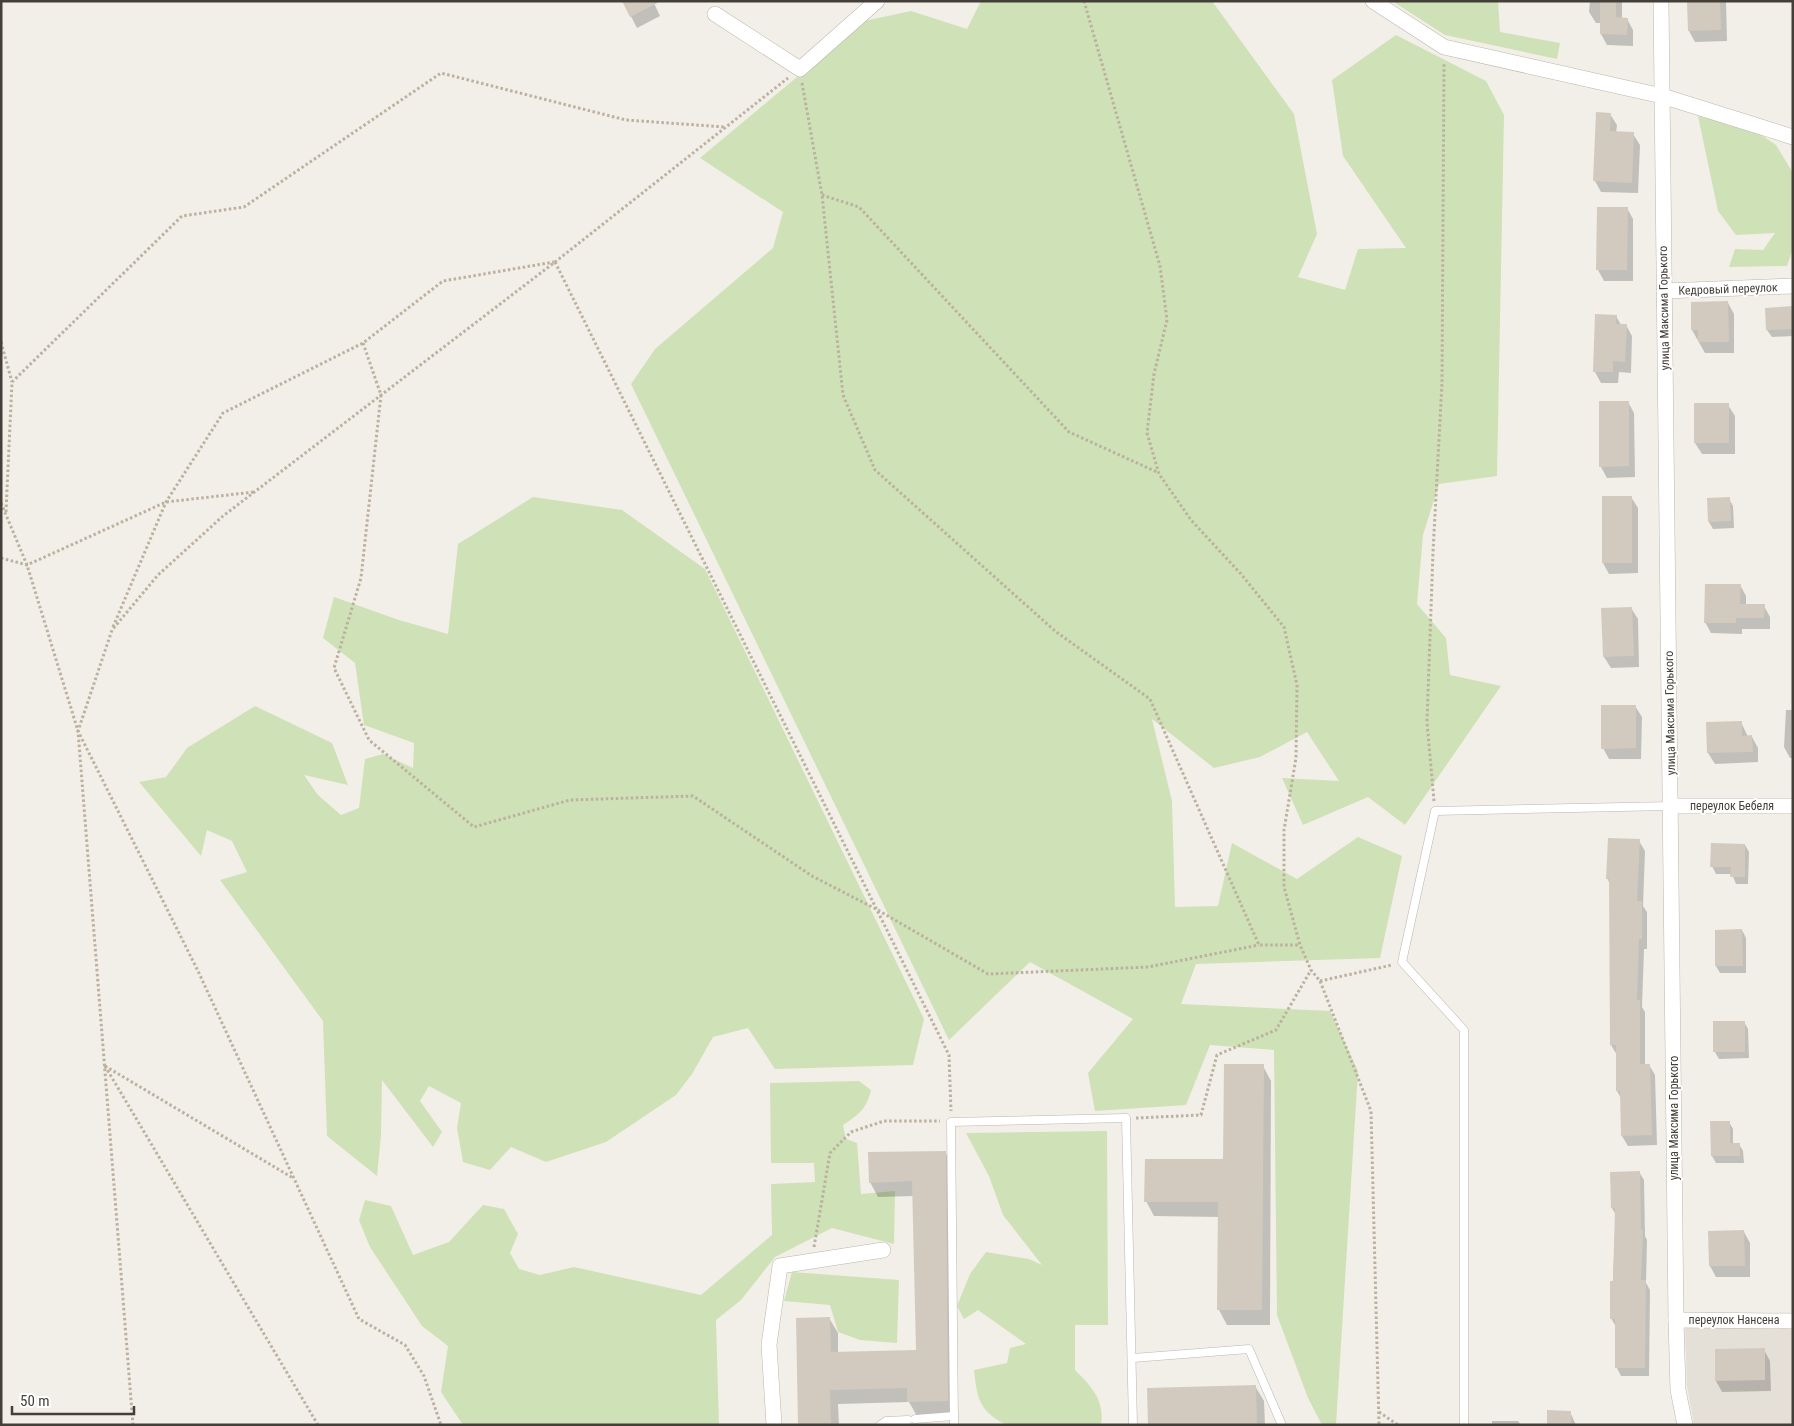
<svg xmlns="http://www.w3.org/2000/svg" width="1794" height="1426" font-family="'Roboto Condensed',sans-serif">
<rect width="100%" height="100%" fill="#f2efe8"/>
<path fill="#e5e0d7" d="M1685,1328H1793V1425H1694L1687,1386Z"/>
<g fill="#cfe1b6">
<path d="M981,1H1212L1294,114L1317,234L1298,277L1345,290L1358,249L1406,248L1343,156L1332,80L1396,35L1486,81L1504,115L1497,476L1439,484L1423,535L1417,604L1446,638L1450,675L1501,686L1405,825L1368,797L1303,825L1282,778L1339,781L1307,732L1260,757L1214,768L1152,719L1172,801L1175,907L1218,906L1232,843L1297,879L1358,837L1402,856L1380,958L1196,964L1181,1004L1330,1011L1358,1071L1336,1425H1322L1308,1398L1277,1315L1274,1050L1210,1045L1186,1105L1095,1111L1088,1073L1133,1019L1030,962L949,1040L631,384L655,349L773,248L783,212L700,158L864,21L911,11L967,29Z"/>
<path d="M1392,1H1498L1500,32L1560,43L1557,59L1445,35Z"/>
<path d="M1698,116L1757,132L1776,145L1793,173V248L1787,266L1729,267L1735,249L1763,250L1775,233L1736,235L1718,211Z"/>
<path d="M533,497L622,510L705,569L924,1019L913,1065L775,1069L748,1028L713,1037L692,1074L676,1095L606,1142L546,1162L511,1147L490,1170L463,1162L457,1128L461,1103L429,1086L420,1101L442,1132L433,1147L382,1080L381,1135L377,1176L327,1136L323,1021L220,880L247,872L232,841L207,830L201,856L139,782L166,777L187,748L255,706L332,743L348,785L304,775L318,795L341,815L359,808L365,759L383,754L413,768L414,743L364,725L355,663L323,638L334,597L399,620L448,634L458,544Z"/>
<path d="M859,1081L871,1090C867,1109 858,1115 843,1125L846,1139L857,1143L861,1194L895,1191L894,1244L832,1228L775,1257L741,1300L716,1320L719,1425H463L441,1392L448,1346L422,1326L370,1247L359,1220L365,1200L391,1206L413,1255L449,1242L483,1205L504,1209L518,1234L510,1253L519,1269L540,1275L574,1267L701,1295L772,1235L771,1184L815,1182L814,1163H771L770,1083Z"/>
<path d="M1107,1131L1108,1325H1075V1370C1091,1386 1105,1400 1101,1425H1007C979,1412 977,1398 974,1370L1007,1363L1010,1348L1026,1344L978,1310L964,1319L957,1306L970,1274L986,1252L1029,1259L1042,1265L1003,1215L989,1176L966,1133Z"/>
<path d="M792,1272L899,1280L897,1343L860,1340L838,1332L830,1305L784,1301Z"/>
</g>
<g fill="#0003">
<path d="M623,1H653L660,16L637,28Z"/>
<path d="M1590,1H1622V19H1627L1633,30V46L1607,45L1601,34V23H1596L1589,12Z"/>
<path d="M1688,1H1726L1727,41L1695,42L1689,31Z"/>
<path d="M1610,114L1617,125L1616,133L1633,134L1640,145L1638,193L1601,192L1595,181Z"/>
<path d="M1627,208L1633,219V281H1604L1598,270Z"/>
<path d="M1728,303L1734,314V353H1705L1692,330Z"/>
<path d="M1793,308V336L1772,337L1767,330Z"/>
<path d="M1616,316L1621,325H1626L1632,336L1631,373L1619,372L1618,383H1601L1595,372Z"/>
<path d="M1628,402L1634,413L1635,477L1607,478L1601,467Z"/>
<path d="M1728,405L1735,416V454H1702L1695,443Z"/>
<path d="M1631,497L1638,508V573L1609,574L1603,563Z"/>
<path d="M1729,499L1733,506L1734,528L1713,529L1709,522Z"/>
<path d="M1740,585L1746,596V605L1764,606L1770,617V629H1742V634L1711,633L1705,622Z"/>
<path d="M1631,608L1638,619L1639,667L1611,668L1604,657Z"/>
<path d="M1635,706L1642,717L1641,759H1609L1603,748Z"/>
<path d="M1786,710H1793V758H1790L1784,747Z"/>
<path d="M1741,722L1748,737H1752L1758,748V762L1715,764L1708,753Z"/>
<path d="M1639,841L1645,851L1643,906L1647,912V949H1644L1642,1007L1645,1012V1065H1649L1655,1075L1657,1145L1628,1146L1622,1136L1621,1098L1617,1091V1055L1611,1045L1610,884L1607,878Z"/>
<path d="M1745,845L1749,852L1748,884H1736L1732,874H1716L1712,866Z"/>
<path d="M1742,930L1746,938V973H1720L1716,966Z"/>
<path d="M1744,1022L1748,1029L1749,1058L1719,1059L1715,1052Z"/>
<path d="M1263,1066L1271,1081L1270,1325H1227L1219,1310V1217L1154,1216L1146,1201L1225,1160Z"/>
<path d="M1712,1122H1729L1733,1129V1144H1739L1743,1151L1744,1163H1716L1712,1156Z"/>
<path d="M945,1152L954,1167L956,1416H917L909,1402L838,1404L839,1425H800L829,1318L838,1333V1353L918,1351L914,1196L878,1197L870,1182Z"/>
<path d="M1639,1172L1644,1180L1645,1236L1647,1240L1646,1283L1650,1290L1649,1376H1621L1617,1368L1616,1327L1611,1318L1616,1215L1612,1208L1611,1173Z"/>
<path d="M1744,1232L1750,1243V1277H1716L1710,1266Z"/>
<path d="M1792,1236H1793V1263L1792,1262Z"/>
<path d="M1764,1350L1770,1361L1771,1391L1722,1392L1716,1381Z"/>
<path d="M1255,1386L1264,1401L1265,1425H1149Z"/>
<path d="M1570,1412L1576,1425H1548Z"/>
<path d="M1492,1421H1518L1521,1425H1492Z"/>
</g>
<g fill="#d2cabf">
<path d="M622,1H661L630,17Z"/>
<path d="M1600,1H1616V17L1628,18L1627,35L1600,34Z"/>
<path d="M1687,1H1720L1721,30L1688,31Z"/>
<path d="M1596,112L1611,113L1610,131L1634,132L1632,183L1593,181Z"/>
<path d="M1597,207H1628L1627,270H1596Z"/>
<path d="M1728,301L1729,342H1698V330H1691V302Z"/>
<path d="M1793,306V329L1766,330L1765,308Z"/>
<path d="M1595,314L1617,315L1616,324H1627L1625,362L1613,361V372H1593Z"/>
<path d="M1599,401H1629V466L1599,467Z"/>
<rect x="1694" y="403" width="35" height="40"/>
<rect x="1602" y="496" width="30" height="67"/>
<path d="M1730,497L1731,521L1708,522L1707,498Z"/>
<path d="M1705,584H1741L1740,604H1765L1764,618H1736V623H1704Z"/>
<path d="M1632,607L1634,656L1603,657L1601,608Z"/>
<path d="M1601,705H1636V748L1601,749Z"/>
<path d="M1742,721V736L1752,735L1753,752L1707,753L1706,722Z"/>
<path d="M1608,838L1640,839L1637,901H1642V939H1639L1637,1000H1640V1064H1650L1652,1135L1621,1136L1620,1091H1616V1045H1610L1609,879H1606Z"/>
<path d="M1711,843L1745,844V877H1730L1731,867H1710Z"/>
<path d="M1742,929L1743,966H1715V930Z"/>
<rect x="1713" y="1021" width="32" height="31"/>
<path d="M1224,1064H1264L1262,1310H1217L1218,1202H1144L1145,1159H1223Z"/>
<path d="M1710,1121H1730V1143H1740V1156H1711Z"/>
<path d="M946,1151L948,1401L907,1402V1388L830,1390L831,1425H798L796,1318L830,1317L831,1352L916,1350L912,1181L869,1183L868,1152Z"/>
<path d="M1640,1171L1641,1230H1643L1641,1280H1646L1645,1368H1615V1319H1610V1281H1613L1615,1208H1611L1610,1172Z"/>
<path d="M1744,1230L1745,1266H1709L1708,1231Z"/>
<path d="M1765,1348V1380L1715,1381V1349Z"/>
<path d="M1256,1385L1257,1425H1148L1147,1388Z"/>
<path d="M1547,1410L1571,1411V1425H1547Z"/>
</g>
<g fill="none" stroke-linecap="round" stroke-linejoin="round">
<defs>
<g id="service">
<path d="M1133,1358L1249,1349L1282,1425"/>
<path d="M915,1419L954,1416"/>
<path d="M880,1425L886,1421L908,1420"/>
<path d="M954,1425L951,1122L1126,1118L1133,1425"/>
<path d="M1464,1425V1030L1402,962L1435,811L1671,806"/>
</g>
<g id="minor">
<path d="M1373,1L1444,47L1662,96L1793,137"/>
<path d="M1661,1L1676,1320L1678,1390L1685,1425"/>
<path d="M715,14L800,69L877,1"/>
<path d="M1664,291L1793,286"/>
<path d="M1671,806H1793"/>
<path d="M1676,1320L1793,1321"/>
<path d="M774,1425L769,1345L780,1266L883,1250"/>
</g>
</defs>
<use href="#service" stroke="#bcb6ac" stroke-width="9"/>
<use href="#minor" stroke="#bcb6ac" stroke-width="16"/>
<g stroke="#bcb19f" stroke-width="3" stroke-dasharray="2.5 2.5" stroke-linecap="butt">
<path d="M1084,1L1160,266L1167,320L1154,374L1147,433L1159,474L1191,520L1241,574L1284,627L1297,685L1296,758L1284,830V887L1300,945L1311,970L1320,981L1371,1111L1379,1425"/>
<path d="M802,83L822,195L843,395L875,470L1055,631L1150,699L1259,945H1300"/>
<path d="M822,195L859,207L1069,432L1159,473"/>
<path d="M555,262L949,1055L951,1111"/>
<path d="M1,342L12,382"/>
<path d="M363,343L381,395L361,578L334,668L369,740L474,827L570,800L693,796L812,876L876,909L988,974L1148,967L1259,945"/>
<path d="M1,503L27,565L78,731L198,971L359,1319L405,1345L424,1376L441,1425"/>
<path d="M6,512L12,382L182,216L244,207L441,73L626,120L725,127"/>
<path d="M1,558L27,565L166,502L254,492"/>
<path d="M113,627L166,502L223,413L363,343L443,281L554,262"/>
<path d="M1434,801L1427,722L1433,552L1442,383L1444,62"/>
<path d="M1320,981L1392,965"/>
<path d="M105,1066L318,1425"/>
<path d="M105,1066L293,1178"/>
<path d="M1136,1118L1201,1115L1217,1055L1276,1030L1311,970"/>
<path d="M814,1247L830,1153L851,1132L884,1121H940"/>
<path d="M1379,1412L1398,1425"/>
<path d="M133,1425L78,731L112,630L158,575L223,516L555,262L788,78"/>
</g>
<use href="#service" stroke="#fff" stroke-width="8"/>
<use href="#minor" stroke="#fff" stroke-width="15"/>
</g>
<g text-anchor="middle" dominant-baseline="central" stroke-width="4" stroke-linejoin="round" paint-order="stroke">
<g font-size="12" fill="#443f38" stroke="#fff">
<text transform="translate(1728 289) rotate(-2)">Кедровый переулок</text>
<text transform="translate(1664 308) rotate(-91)">улица Максима Горького</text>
<text transform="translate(1670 713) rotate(-91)">улица Максима Горького</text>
<text x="1732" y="806">переулок Бебеля</text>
<text transform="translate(1674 1118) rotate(-90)">улица Максима Горького</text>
<text x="1734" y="1320">переулок Нансена</text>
</g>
</g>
<rect width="1794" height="1426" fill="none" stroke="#443f38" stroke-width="5"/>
<path d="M12 1406v8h122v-8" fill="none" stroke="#443f38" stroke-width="2.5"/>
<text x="20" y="1406" font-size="15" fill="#443f38" stroke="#ffffff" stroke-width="4" paint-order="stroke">50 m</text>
</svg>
